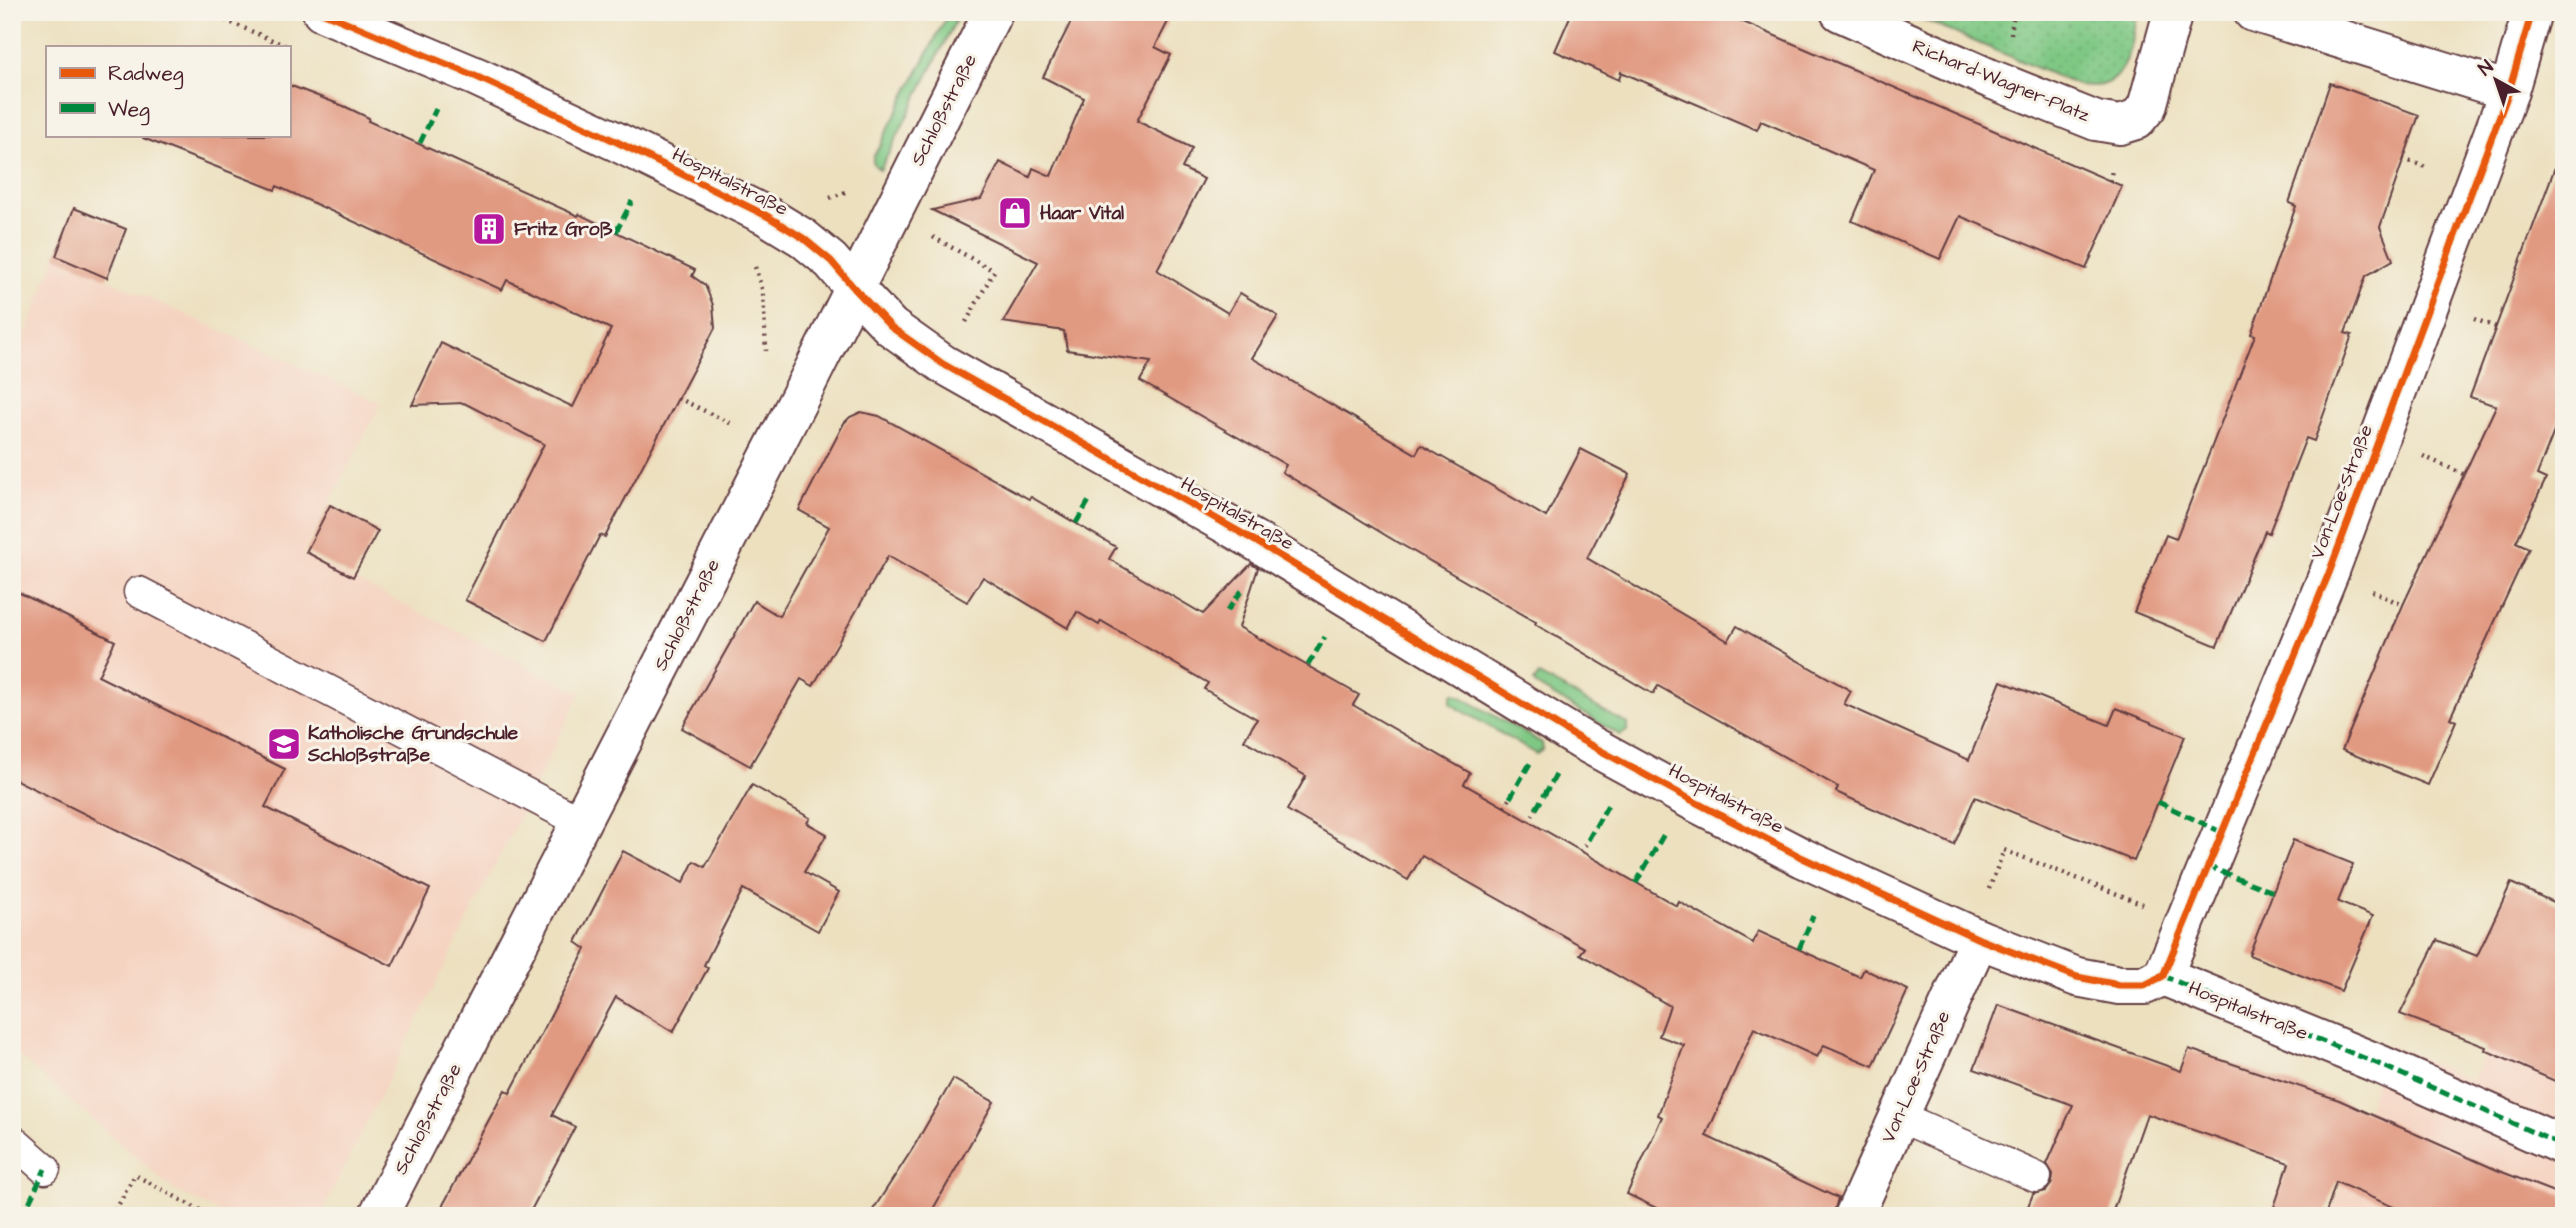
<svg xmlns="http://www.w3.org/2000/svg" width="2576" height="1228" font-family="'Architects Daughter',sans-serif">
<defs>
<pattern id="park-dots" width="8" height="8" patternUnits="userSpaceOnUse" patternTransform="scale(1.75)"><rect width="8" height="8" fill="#7fc884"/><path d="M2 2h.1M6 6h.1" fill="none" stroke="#6fab72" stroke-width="1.8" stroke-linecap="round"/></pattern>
</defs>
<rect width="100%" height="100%" fill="#f7f3e8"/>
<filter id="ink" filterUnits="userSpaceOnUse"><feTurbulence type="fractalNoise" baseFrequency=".0143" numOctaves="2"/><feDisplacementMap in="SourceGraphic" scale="14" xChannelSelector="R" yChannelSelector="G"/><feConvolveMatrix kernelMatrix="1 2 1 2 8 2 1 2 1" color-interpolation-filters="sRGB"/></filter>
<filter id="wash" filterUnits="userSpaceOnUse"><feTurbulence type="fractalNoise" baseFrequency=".00686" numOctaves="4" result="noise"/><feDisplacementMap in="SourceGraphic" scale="28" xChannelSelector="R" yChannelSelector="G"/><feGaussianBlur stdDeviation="1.57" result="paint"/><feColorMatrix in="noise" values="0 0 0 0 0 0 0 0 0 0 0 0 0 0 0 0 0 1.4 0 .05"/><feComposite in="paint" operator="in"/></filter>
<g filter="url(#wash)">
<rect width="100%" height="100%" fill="#ece0bf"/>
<g fill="#f5d3c1">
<path d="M56,256L381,403L303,554L581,693L320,1216H227L174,1190L12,1050V370Z"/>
<path d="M2564,894V1216H2331L2388,1044L2472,1081Z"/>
</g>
<g fill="#7fc884" stroke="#647458" stroke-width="2">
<path d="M949,12H960L880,170L873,163V158Z"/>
<path d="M1539,675L1627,724V731L1620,735L1536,685L1534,682Z"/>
<path d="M1454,693L1542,743L1543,750L1536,754L1451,704V697Z"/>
</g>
<path fill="url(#park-dots)" stroke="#647458" stroke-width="2" d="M1919,12H2138C2133,37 2130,78 2101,85C2094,87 2084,85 2077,85L1917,17Z"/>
<g id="blocks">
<g fill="#e19a82">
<path d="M1076,12H1173L1155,47L1171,55L1137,121L1192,148L1182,168L1204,179L1157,270L1228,313L1240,293L1278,316L1252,358L1416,454L1421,445L1546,517L1581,449L1630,474L1587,558L1728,641L1737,626L1851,691L1844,704L1969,760L2001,681L2109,725L2116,708L2185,736L2134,861L1975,797L1954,845L1836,792L1838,787L1658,686L1653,694L1535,624L1536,622L1390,538L1282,472L1286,465L1140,381L1151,362L1067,350L1064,331L1003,322L1038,262L932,210L981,199L1000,162L1030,177L1033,168L1051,176L1084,98L1043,77Z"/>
<path d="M1572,12H1720L2122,186L2086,269L1960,216L1940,259L1852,221L1874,170L1761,121L1757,130L1621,72L1619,80L1555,51Z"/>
<path d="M2330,83L2419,115L2380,227L2393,260L2366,276L2345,333L2352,335L2314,441L2306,438L2269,533L2265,531L2217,646L2134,612L2166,535L2176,539L2255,335L2251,334L2296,206L2289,203Z"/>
<path d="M289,85L346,107L369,118L368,121L578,216L579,214L695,270L692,276L705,285L713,305L715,328L605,537L600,535L546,641L465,600L544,444L464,403L412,405L441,343L573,407L611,329L507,280L502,290L277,186L275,190L143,138V135H289Z"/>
<path d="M2558,159L2564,160V406L2537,475L2546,479L2516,542L2529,548L2450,718L2456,721L2428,785L2342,750L2403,605L2496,406L2470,397Z"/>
<path d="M74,208L126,229L107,278L56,256Z"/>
<path d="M861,412L879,416L1029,499L1031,497L1116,547L1109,559L1203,614L1251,564L1258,568L1239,627L1359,695L1353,705L1470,773L1464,784L1677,906L1679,902L1753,943L1758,931L1860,977L1864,969L1908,990L1873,1066L1824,1045L1817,1057L1754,1028L1706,1136L1838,1198L1833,1216H1673L1627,1194L1662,1117L1658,1115L1684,1045L1659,1036L1670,1006L1580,954L1585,948L1422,856L1408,880L1287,810L1306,776L1244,740L1257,719L1204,689L1208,683L1101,621L1099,625L1077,612L1068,628L983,577L967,602L888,556L813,686L801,679L750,766L682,728L754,601L779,616L829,527L799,510L844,423L850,417Z"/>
<path d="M330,505L378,531L353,577L306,552Z"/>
<path d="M12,589L115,641L98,676L285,769L265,807L430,889L392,966L12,778Z"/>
<path d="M752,785L810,818L807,823L827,834L804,872L839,892L818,931L743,889L704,965L708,968L673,1032L616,997L552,1115L575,1127L528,1216H437L505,1090L510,1093L586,949L576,942L623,851L683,883L694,861L705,867Z"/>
<path d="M2293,840L2353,864L2338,902L2373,916L2341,991L2249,955Z"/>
<path d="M2511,883L2564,907V1085L2485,1050L2486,1047L2400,1014L2437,940L2477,956Z"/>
<path d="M1998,1005L2181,1071L2189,1049L2339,1100L2497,1170L2564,1196V1216H2414L2336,1182L2325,1216H2271L2289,1163L2147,1114L2111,1216H2024L2033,1194L2046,1191L2052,1183L2053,1174L2047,1164L2073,1105L1974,1069Z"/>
<path d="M953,1079L994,1102L929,1216H869L913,1148Z"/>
</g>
</g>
</g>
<g filter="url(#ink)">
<use href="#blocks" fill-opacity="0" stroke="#623c41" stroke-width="2"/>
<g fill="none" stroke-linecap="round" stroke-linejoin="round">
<defs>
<g id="lane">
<path d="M139,592L581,822"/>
<path d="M1898,1116L2036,1177"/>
<path d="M12,1140L45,1169"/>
</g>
<g id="street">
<path d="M322,12L477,77L615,141L767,216L803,238L831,261L854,288L891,327L943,364L1252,539L1583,741L1697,803L1803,858L1979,939L2077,977L2119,985H2145L2163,976L2381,1065L2564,1146"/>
<path d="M1840,12L1991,79L2096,121L2120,125L2136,120L2147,107L2173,12"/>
<path d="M2253,12L2509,91"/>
<path d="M2163,976L2329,573L2509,91L2532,12"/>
<path d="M378,1216L807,383L993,12"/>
<path d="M1854,1216L1979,939"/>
</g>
</defs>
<use href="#lane" stroke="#623c41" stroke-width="33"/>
<use href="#street" stroke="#623c41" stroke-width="42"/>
<g stroke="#623c41" stroke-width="4.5" stroke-dasharray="2 5" stroke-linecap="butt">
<path d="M206,12L286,46"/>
<path d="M2011,34L2014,12"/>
<path d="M2403,159L2429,168"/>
<path d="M2110,181L2112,170"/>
<path d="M830,198L848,191"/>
<path d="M933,237L994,271L966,322"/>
<path d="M755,267L763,292L766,351"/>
<path d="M2474,319L2496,327"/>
<path d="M678,398L734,425"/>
<path d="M2423,456L2463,474"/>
<path d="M2372,591L2403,605"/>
<path d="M1504,807L1510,798"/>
<path d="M1529,822L1536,809"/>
<path d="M1581,852L1588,840"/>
<path d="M1989,889L2004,850L2143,904"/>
<path d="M12,1209L21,1216"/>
<path d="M112,1216L135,1175L211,1216"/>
</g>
<use href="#lane" stroke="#fff" stroke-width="30"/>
<use href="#street" stroke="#fff" stroke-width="38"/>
<g stroke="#00873e" stroke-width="5" stroke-dasharray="10 5" stroke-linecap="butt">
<path d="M420,143L436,109"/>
<path d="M616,232L632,201"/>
<path d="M1076,523L1090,499"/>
<path d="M1227,611L1243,589"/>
<path d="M1308,665L1325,637"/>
<path d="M1510,798L1532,760"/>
<path d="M2158,802L2221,832"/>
<path d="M1536,809L1556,775"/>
<path d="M1588,840L1609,803"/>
<path d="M2207,866L2273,892"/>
<path d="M1636,883L1664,834"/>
<path d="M1799,949L1813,916"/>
<path d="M2163,976L2381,1065L2564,1146"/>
<path d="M23,1216L45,1169"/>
</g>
<defs>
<path id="cycleway" d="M322,12L477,77L615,141L767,216L803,238L831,261L854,288L891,327L943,364L1252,539L1583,741L1697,803L1803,858L1979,939L2077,977L2119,985H2145L2163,976L2329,573L2509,91L2532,12"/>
</defs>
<use href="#cycleway" stroke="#f7f3e8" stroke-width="11"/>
<use href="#cycleway" stroke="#e8590c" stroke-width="7"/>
</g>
</g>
<defs>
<symbol id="shop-square" viewBox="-11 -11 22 22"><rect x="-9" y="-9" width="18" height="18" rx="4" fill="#b5179e" stroke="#f7f3e8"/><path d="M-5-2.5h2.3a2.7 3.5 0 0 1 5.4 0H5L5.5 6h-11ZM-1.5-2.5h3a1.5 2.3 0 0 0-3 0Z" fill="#fff"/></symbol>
<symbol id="building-square" viewBox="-11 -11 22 22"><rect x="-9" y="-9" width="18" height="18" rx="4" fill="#b5179e" stroke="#f7f3e8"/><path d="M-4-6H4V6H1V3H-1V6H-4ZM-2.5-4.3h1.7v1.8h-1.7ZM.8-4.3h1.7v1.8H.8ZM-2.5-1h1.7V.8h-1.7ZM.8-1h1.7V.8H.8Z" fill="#fff"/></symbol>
<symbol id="school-square" viewBox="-11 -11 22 22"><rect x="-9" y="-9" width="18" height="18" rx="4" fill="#b5179e" stroke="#f7f3e8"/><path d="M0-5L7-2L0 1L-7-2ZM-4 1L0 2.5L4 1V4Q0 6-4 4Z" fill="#fff"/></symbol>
</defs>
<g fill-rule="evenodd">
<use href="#shop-square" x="996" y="194" width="38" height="38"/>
<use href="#building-square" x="470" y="210" width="38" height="38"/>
<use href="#school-square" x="265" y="725" width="38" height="38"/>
</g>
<g text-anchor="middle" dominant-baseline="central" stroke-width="6" stroke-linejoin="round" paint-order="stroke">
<g font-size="19" fill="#4a1f2b" stroke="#f7f3e8">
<text transform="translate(2001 81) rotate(22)">Richard-Wagner-Platz</text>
<text transform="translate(944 110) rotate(-63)">Schloßstraße</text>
<text transform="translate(730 182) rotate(27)">Hospitalstraße</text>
<text transform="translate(2342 492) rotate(-69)">Von-Loe-Straße</text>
<text transform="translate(1237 514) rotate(30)">Hospitalstraße</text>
<text transform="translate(687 615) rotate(-63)">Schloßstraße</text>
<text transform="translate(1726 799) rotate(28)">Hospitalstraße</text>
<text transform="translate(2248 1011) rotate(22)">Hospitalstraße</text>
<text transform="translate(1916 1077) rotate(-66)">Von-Loe-Straße</text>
<text transform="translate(428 1119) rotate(-62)">Schloßstraße</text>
</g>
<g font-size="19" font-weight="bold" fill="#4a1f2b" stroke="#f7f3e8" text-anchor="start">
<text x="1040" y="213">Haar Vital</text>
<text x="514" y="229">Fritz Groß</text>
<text x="308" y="733">Katholische Grundschule<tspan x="308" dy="22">Schloßstraße</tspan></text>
</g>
</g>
<rect width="2576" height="1228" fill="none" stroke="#f7f3e8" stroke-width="42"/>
<rect x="46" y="46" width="245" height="91" fill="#f7f3e8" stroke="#b29e9c" stroke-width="2"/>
<rect x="60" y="68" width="35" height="10" fill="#e8590c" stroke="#b29e9c" stroke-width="2"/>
<text x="108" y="80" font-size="21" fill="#4a1f2b">Radweg</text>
<rect x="60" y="103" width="35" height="10" fill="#00873e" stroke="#b29e9c" stroke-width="2"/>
<text x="108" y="116" font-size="21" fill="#4a1f2b">Weg</text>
<g transform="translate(2496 80) rotate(320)" stroke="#f7f3e8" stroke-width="5" paint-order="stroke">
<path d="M0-5L12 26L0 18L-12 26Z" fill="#4a1f2b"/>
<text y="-10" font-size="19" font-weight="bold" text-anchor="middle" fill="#4a1f2b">N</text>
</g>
</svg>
